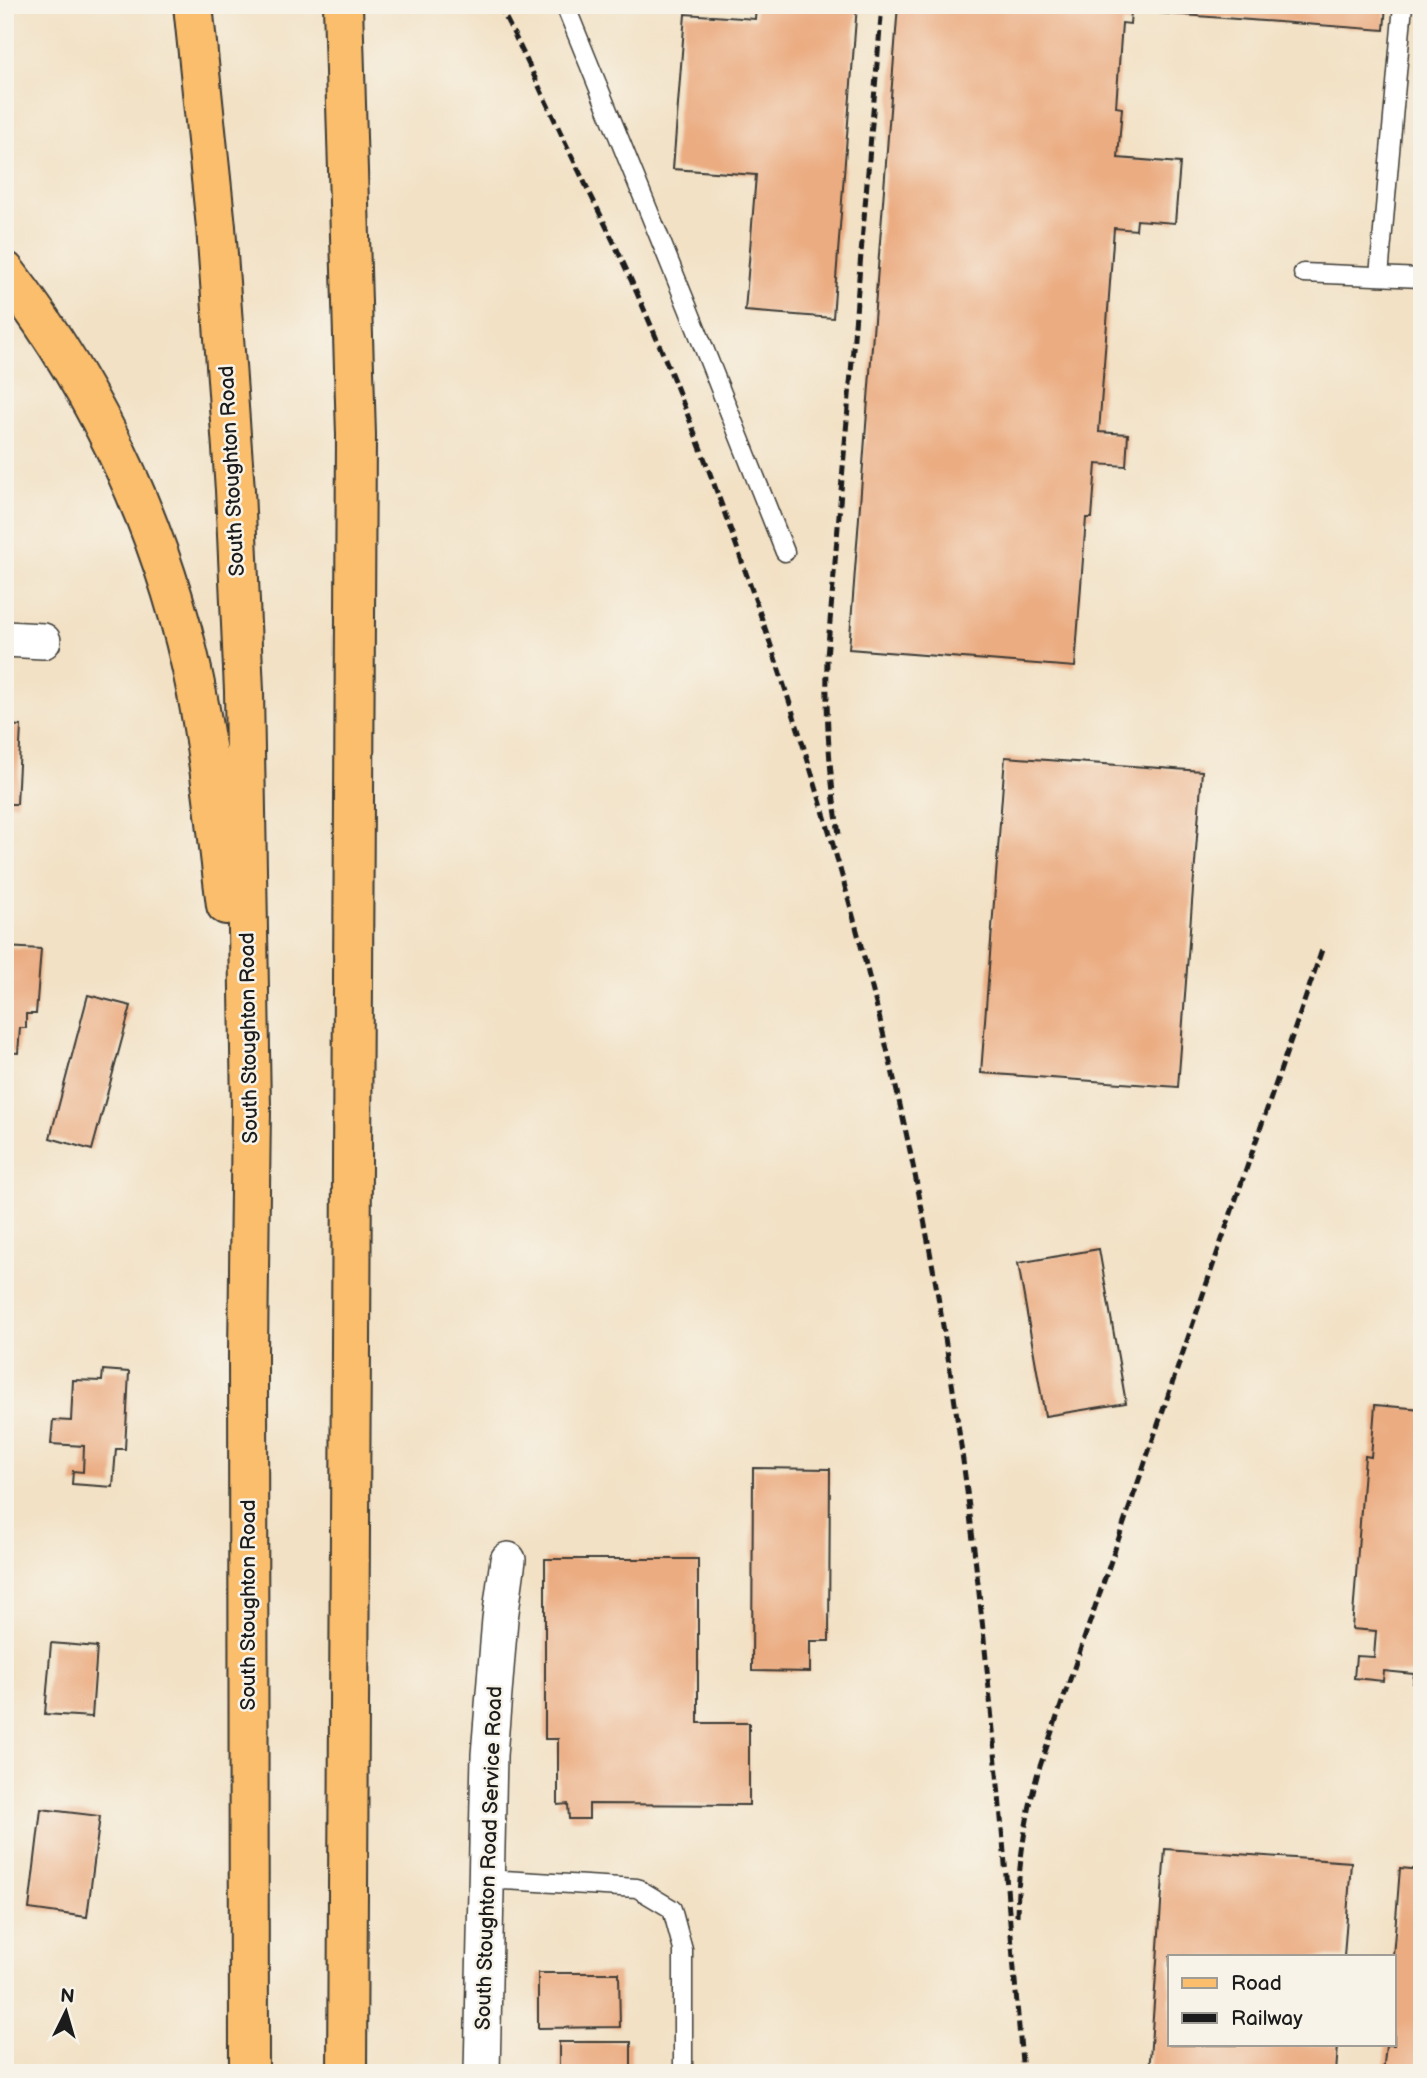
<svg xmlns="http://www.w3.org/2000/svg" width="1427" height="2078" font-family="'Balsamiq Sans',sans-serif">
<rect width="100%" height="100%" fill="#f7f3e8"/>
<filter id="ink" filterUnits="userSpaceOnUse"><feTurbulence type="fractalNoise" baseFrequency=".0143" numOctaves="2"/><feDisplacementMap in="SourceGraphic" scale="14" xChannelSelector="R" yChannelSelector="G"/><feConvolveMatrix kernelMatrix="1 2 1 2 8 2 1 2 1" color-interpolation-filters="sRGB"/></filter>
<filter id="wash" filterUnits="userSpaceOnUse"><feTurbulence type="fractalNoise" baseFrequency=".00686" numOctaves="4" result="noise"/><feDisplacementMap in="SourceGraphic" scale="28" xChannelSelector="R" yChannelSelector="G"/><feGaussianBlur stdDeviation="1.57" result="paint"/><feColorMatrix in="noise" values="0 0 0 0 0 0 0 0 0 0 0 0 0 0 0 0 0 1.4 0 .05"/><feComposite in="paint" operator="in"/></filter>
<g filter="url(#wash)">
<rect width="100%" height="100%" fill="#f2e1c5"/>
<g id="blocks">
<g fill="#ebac81">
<path d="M756,5H857L833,318L745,311L756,175L673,169L685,14L755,19Z"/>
<path d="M898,5H1386L1384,30L1131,11L1130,24L1122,23L1116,107L1122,108L1118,158L1180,163L1175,223L1137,220L1136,230L1114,228L1099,432L1128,434L1126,466L1096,464L1092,518H1086L1075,667L849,649Z"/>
<path d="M5,725L21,726L17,804H8L7,823H5Z"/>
<path d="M1005,757L1202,771L1178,1087L981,1073Z"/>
<path d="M5,947L41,949L36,1014H26V1028H20L18,1053L5,1052Z"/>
<path d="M88,995L131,1006L92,1150L50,1138Z"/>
<path d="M1099,1249L1126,1403L1045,1416L1018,1263Z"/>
<path d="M103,1370L129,1372L125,1449H116L113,1487L72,1484L73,1471L83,1472L84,1446L51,1444L53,1420L71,1421L73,1380L102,1381Z"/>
<path d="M1375,1405L1422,1409V1683H1413L1414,1674L1384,1671L1383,1681L1354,1678L1356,1656L1374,1657L1376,1631L1352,1629L1365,1456L1371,1457Z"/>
<path d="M753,1468L830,1469L829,1641H810V1672L752,1671Z"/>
<path d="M545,1559H698V1723H749V1805L589,1804V1819H569L568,1804L558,1805V1739H545Z"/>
<path d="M51,1643L97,1647L92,1717L45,1714Z"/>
<path d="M41,1809L100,1816L87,1917L29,1909Z"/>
<path d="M1165,1849L1351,1862L1344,1957H1170V2045H1338L1336,2073H1149Z"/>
<path d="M1400,1868L1422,1870V2073H1383L1386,2045H1394L1393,1957Z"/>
<path d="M538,1973H619L620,2027L538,2028Z"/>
<rect x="559" y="2042" width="72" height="31"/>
</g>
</g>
</g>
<g filter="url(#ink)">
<use href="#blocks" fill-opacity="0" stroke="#3c3a35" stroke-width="2"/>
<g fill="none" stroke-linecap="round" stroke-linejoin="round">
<defs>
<g id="service">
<path d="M565,5L688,308L785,552"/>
<path d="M1303,273L1422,278"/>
<path d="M1379,276L1403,5"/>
<path d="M486,1879L637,1888L672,1909L683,1950V2073"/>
</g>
<g id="minor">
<path d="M5,639L43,641"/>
<path d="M482,2073L489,1755L500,1619L508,1560"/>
</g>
<g id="primary">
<path d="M193,5L216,227L235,490L244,691L251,1109L248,1352L249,2073"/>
<path d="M343,5L356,435L347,2073"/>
<path d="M5,271C101,395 167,541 197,694C211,764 217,835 226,905"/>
</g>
</defs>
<use href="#service" stroke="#3c3a35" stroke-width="21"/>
<use href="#minor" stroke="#3c3a35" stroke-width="38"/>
<use href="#primary" stroke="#3c3a35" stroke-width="42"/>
<use href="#service" stroke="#fff" stroke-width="18"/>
<use href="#minor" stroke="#fff" stroke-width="35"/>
<use href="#primary" stroke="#fabe6d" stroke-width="38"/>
<g stroke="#1c1c1c" stroke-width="5" stroke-dasharray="10 5" stroke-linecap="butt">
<path d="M499,5C528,60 552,116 579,171C593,200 608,229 621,258C677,379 723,505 766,631C843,859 905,1093 944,1332C984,1577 1001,1826 1023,2073"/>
<path d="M839,834C829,775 826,717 827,657L882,5"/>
<path d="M1017,1916C1018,1867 1025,1820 1038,1772L1323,947"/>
</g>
</g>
</g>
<g text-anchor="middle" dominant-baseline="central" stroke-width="5" stroke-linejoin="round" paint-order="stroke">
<g font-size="21" fill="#1c1c1c" stroke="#f7f3e8">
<text transform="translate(232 471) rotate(-93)">South Stoughton Road</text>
<text transform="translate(249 1038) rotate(-91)">South Stoughton Road</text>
<text transform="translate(248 1605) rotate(-90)">South Stoughton Road</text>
<text transform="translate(489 1858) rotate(-88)">South Stoughton Road Service Road</text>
</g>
</g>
<rect width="1427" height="2078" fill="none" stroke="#f7f3e8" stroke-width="28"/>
<rect x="1168" y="1955" width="228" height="91" fill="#f7f3e8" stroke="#9f9d96" stroke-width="2"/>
<rect x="1182" y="1978" width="35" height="10" fill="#fabe6d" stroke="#9f9d96" stroke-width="2"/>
<text x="1231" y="1990" font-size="21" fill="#1c1c1c">Road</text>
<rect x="1182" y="2013" width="35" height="10" fill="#1c1c1c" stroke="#9f9d96" stroke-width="2"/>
<text x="1231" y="2025" font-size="21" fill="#1c1c1c">Railway</text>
<g transform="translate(66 2012) rotate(5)" stroke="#f7f3e8" stroke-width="5" paint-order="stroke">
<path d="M0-5L12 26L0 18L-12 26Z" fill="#1c1c1c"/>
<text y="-10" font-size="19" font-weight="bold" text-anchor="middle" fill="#1c1c1c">N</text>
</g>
</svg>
